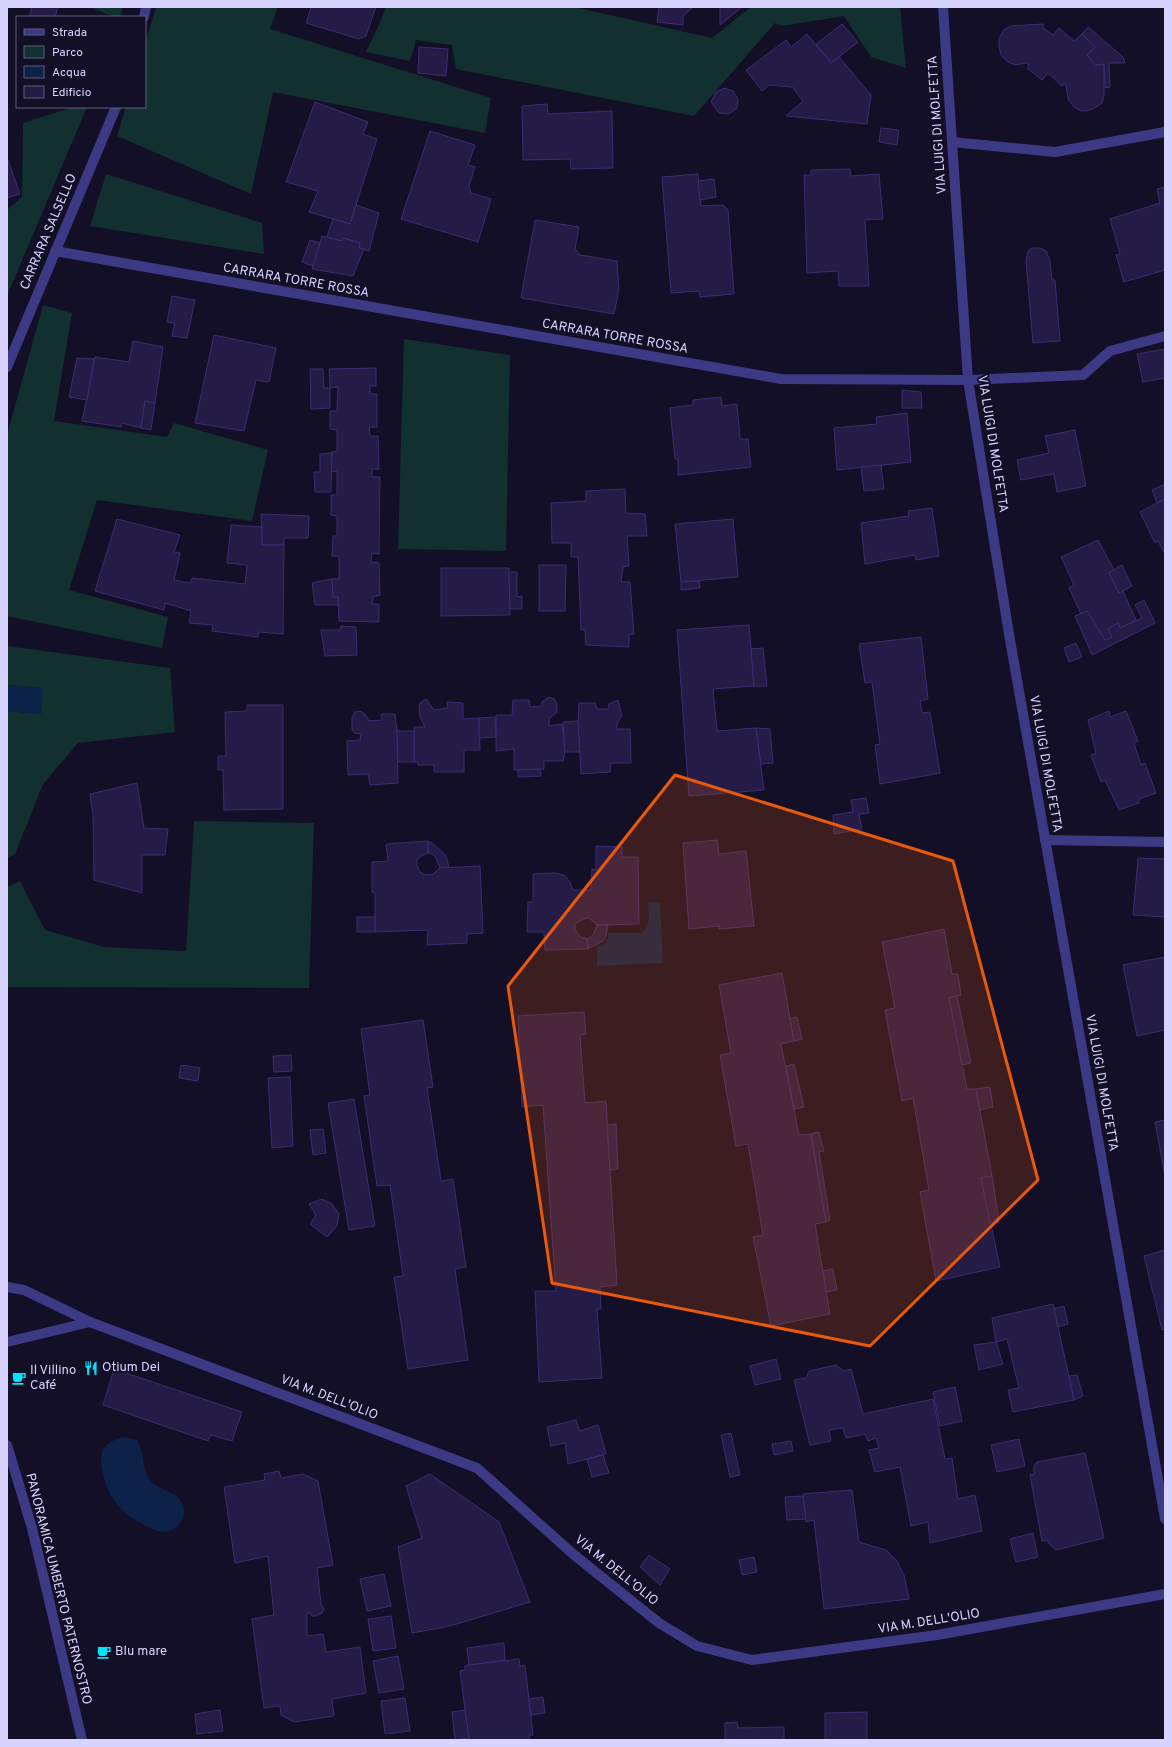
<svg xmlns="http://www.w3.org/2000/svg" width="1172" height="1747" font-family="Overpass,sans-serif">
<rect width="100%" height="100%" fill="#130f26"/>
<g fill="#12302f">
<path d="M91,7H123L120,17H113Z"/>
<path d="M156,7H278L270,29L491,98L485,133L273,92L251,194L117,136L126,107H145V44Z"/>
<path d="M386,7H574L712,38L751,7H900L906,68L871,57L844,16L782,26L775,23L694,116L456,69L452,45L416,40L410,61L366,52L379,25Z"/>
<path d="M73,107H87L7,296V210L22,197L23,123Z"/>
<path d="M106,174L262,223L264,254L90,226Z"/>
<path d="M43,305L72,313L54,421L167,437L174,423L268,450L252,521L97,500L69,590L168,617L162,648L7,616V435Z"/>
<path d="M404,339L510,355L506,551L398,549Z"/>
<path d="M7,646L170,668L175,732L78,743L43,784L15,854L7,858V711L41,714L42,688L7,685Z"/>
<path d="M194,821L314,823L309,988L7,987V887L20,881L45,930L104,947L186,951Z"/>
</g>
<g fill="#0c2248">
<path d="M7,685L43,688L41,714L7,711Z"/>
<path d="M648,902H660L663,963L597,966V946C605,945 608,942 608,933H642C652,926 648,913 648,902Z"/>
<path d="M125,1437L137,1440C145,1452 141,1468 150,1480C158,1490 172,1490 180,1500C191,1513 179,1532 163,1532C157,1532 152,1528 146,1526C119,1513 104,1493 101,1462C100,1446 111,1440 125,1437Z"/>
</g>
<g fill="#241b47" stroke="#3b2d73">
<path d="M32,7H58L55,17H29Z"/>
<path d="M311,7H376L366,36L359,39L306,23Z"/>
<path d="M659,7H693L683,16V25L657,22Z"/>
<path d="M720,7H742L720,25Z"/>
<path d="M842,24L858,42L831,63L816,44Z"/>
<path d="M1043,24V28L1053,35L1059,28L1074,41L1082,34L1095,47L1087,55L1096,65L1104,64V96L1102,103L1093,109L1086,111H1081L1074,107L1068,99L1066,86L1064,83L1062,86L1048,73L1042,80L1027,68L1029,65L1026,63L1015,65L1008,62L1001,55L999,46V38L1004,30L1010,26Z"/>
<path d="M1088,27L1123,57L1125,63H1109L1110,87L1105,88L1104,64L1096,65L1087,55L1095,47L1082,34Z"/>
<path d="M807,34L831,63L839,57L871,95L867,124L786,116L803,101L792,87L769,85L762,91L746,70L786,40L791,47Z"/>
<path d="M419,47L448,49L446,76L418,73Z"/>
<path d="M724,88L733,91L738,99L737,108L729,114L719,113L711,102L716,92Z"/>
<path d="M315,102L368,122L363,134L377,139L350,224L309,212L318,191L286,182Z"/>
<path d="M547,104L548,114L612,111L613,168L571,169L570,159L523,160L522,106Z"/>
<path d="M881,128L899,130L897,145L879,142Z"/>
<path d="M430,131L475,145L468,165L475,167L469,186L471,193L491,199L478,242L401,219Z"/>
<path d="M7,157L20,194L7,198Z"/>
<path d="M850,169L851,176L879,174L883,219L865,220L869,286H839L838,271L807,273L804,175H811V170Z"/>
<path d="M698,174L701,206L723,205L728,210L734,294L700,297L699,291L671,293L662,177Z"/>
<path d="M714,179L716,197L700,200L698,181Z"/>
<path d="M1165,187V270L1124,282L1116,255L1120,254L1110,219L1160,203L1157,189Z"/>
<path d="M356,205L379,213L369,251L359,248L360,243L343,238L342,241L327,237L333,219L350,224Z"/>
<path d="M535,220L579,227L575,249L580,255L617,261L619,289L614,314L521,298Z"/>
<path d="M322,236L342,241L343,238L360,243L359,248L364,249L353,276L312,269Z"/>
<path d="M310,240L320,243L313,266L302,262Z"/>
<path d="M1032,248H1040L1046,251L1050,261L1052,280H1055L1060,341L1033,343L1026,261L1028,251Z"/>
<path d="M172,296L195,300L187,338L172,336L175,323L167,322Z"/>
<path d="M214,335L276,348L269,382L256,380L244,431L195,423Z"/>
<path d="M133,341L163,347L155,403L145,401L141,428L122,423L121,427L82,421L95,357L129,362Z"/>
<path d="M1165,349V378L1143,382L1137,354Z"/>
<path d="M77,358L94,359L87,400L69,397Z"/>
<path d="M376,368V386H370V394H377V427H369L370,436H378L379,469H372V477H380L379,554L372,553L371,562L379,563L380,595L373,597L372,604H379V622L339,621L338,597H333L332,579H339V556H332L333,536H337V516L331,515V495H337V471L331,472L332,452L337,451V430L330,429V411H337L338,387L330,388L329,369Z"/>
<path d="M310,369H323L324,388H330V408L311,409Z"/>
<path d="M902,390L921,392L922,408H902Z"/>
<path d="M721,397L722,406L737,404L740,439H748L751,467L678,475V459H675L670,408L693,405V400Z"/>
<path d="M145,401L155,403L151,430L141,428Z"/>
<path d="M907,413L911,462L837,470L834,428L877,424L876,417Z"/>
<path d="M1075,430L1086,486L1057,492L1054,474L1021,480L1017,460L1049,453L1045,436Z"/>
<path d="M332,453L331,492H315L314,472H320V454Z"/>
<path d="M881,465L884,489L864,491L861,467Z"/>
<path d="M1165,484V499L1157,503L1152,490Z"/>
<path d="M625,489L626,513L645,514L647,536H627L629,566L623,567L621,582H630L634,634H629V647L586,645L585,630H581L578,557H571V543H552L551,503L586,501V491Z"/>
<path d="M1165,499V554L1158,541L1155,543L1140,512Z"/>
<path d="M932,508L939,556L916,560L915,555L865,564L861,523L909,516L908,511Z"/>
<path d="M261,514L309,516L308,538H284V545H262Z"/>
<path d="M117,519L180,535L174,552L180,553L174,580L190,583L192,578L245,584L247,565L227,563L231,525L262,527V545H284L283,634L259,632L258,637L212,631L213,625L189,623L191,611L165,603L164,610L95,591Z"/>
<path d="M733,519L738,577L681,582L675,524Z"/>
<path d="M1098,540L1114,570L1109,573L1119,593L1123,591L1136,620L1120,628L1118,623L1108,629L1112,637L1105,640L1087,611L1081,614L1069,588L1074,585L1061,557Z"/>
<path d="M539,565H566L565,611H539Z"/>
<path d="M1122,565L1132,586L1119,593L1109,573Z"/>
<path d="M441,568H509L510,615L441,616Z"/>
<path d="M509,572H517V597L522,596V609H510Z"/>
<path d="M332,579L333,597H338V605H315L312,583Z"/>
<path d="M699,581L700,588L681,590V582Z"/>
<path d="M1144,600L1155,623L1092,655L1075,616L1087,611L1105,640L1112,637L1108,629L1118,623L1120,628L1142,618L1135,605Z"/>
<path d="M749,625L754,686L713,689L717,731L756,728L764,790L689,796L677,630Z"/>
<path d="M341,626L356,627L357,655L325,656L321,630H340Z"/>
<path d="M921,637L928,699L920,701L922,713L930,712L940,773L880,784L875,745L880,744L872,682L865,683L859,644Z"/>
<path d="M1076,643L1082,657L1069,662L1064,648Z"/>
<path d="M763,648L767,686H754L751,649Z"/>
<path d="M549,697L554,699L557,704V712L549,719V726L562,724L565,752L563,761H544V769L514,770V749L496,751V715H512L513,700H529L530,707L542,706V702Z"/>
<path d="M426,699L434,710L448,708L447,702L463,703V719L479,718L480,750H464V772H434V765H418V762H414V727H425L420,717L419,709L420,703Z"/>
<path d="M618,700L622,715L618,722L616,729H630L631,763H611L610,772L581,774L578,721L579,703H595L597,709H608L609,704Z"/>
<path d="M247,705H283V809L224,810L223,770H218V756H226L225,712L247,711Z"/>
<path d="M360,711L365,714L369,721L382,720L381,714H395L397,731L398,783L370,785L368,774L348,775L347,741L360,740L361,734L354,733L352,729V718L355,712Z"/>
<path d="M1109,711L1110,717L1126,711L1138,741L1134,743L1141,765L1145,763L1156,793L1139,799V803L1119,810L1105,780L1101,782L1091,755L1096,753L1088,720Z"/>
<path d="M495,717L496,737L479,738V718Z"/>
<path d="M578,721L580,752H565L563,722Z"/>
<path d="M756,728L770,729L773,763L761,764Z"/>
<path d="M397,731H414V762H398Z"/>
<path d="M540,769L541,776L518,777V770Z"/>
<path d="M137,783L144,828L168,829L165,855H142V893L94,880L93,815L90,794Z"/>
<path d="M866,798L869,813L859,814L862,829L834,834L833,815L853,812L851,800Z"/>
<path d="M717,840L719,854L746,851L754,926L719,929V926L689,929L683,843Z"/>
<path d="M428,841L432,843L446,856L449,867L440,868L436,858L432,854L428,853Z"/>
<path d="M428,841V853L421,856L417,860V865L420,872L426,875L433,874L440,868L480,866L483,933L467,934V943L427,945L428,930L375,932V893L372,892V862L388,861L386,844Z"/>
<path d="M596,846L622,847V857H638L639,924L597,925L589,918L583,919L575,924V930L581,937L587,939L588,949L545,950L544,932H527L528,902H533V874L555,873L564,875L570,882L573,890H591L592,869L596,870Z"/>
<path d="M1138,858L1165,859V917L1133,915Z"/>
<rect x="357" y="917" width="18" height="15"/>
<path d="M597,925H608L606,936L603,941L588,949L587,939L593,935Z"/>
<path d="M944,929L952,974H958L961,995L949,998L967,1089H976L992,1176L981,1178L1000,1267L936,1281L920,1192L929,1190L913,1098L902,1101L885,1010L895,1008L882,942Z"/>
<path d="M1165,957V1030L1137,1036L1123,965Z"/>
<path d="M782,973L794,1041L781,1044L799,1135L811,1134L826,1222L815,1224L830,1314L771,1326L753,1237L763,1235L748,1144L736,1146L720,1055L731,1053L719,985Z"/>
<path d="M957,996L971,1063L962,1065L949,998Z"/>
<path d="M584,1012L586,1034L580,1035L585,1103L606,1101L617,1285L600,1287L601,1309H597L602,1378L539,1382L535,1291H556L543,1105L522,1107L518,1016Z"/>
<path d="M797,1017L802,1039L794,1041L790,1018Z"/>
<path d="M423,1020L433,1087L427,1088L441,1181L453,1179L466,1267L455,1269L468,1360L408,1369L394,1277L403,1276L390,1185L377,1186L364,1096L370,1095L361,1029Z"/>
<path d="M291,1055L292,1071L274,1072L273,1056Z"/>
<path d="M794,1064L804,1107L794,1109L786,1066Z"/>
<path d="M181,1065L200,1068L198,1081L179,1078Z"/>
<path d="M290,1077L293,1146L272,1148L268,1078Z"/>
<path d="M990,1087L993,1107L980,1110L976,1089Z"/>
<path d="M354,1099L375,1226L349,1230L328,1103Z"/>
<path d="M1165,1120V1176L1155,1122Z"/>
<path d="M616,1124L618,1169L610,1170L607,1125Z"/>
<path d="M323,1129L326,1153L313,1155L310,1130Z"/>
<path d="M819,1132L824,1151L819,1152L830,1220L826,1222L811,1134Z"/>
<path d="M992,1176L999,1222L990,1223L981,1178Z"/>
<path d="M322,1199L332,1204L339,1214L337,1226L327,1237L310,1224L316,1215L309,1204Z"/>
<path d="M1165,1250V1329L1162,1330L1144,1256Z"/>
<path d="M833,1269L837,1290L826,1292L823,1271Z"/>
<path d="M1053,1304L1074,1400L1013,1412L1008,1390L1019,1388L1007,1339L996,1342L992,1318Z"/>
<path d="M1064,1306L1068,1324L1058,1327L1054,1309Z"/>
<path d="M996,1342L1003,1364L979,1370L974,1345Z"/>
<path d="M776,1359L781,1379L755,1385L750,1366Z"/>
<path d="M836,1365L843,1371L851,1369L863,1414L933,1399L945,1459L952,1458L958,1499L975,1495L982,1531L930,1543L928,1522L911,1526L900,1467L875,1472L869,1450L879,1448L876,1438L868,1441L865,1434L846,1438L843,1428L829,1430L831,1441L810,1445L794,1380L806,1378L809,1371Z"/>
<path d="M114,1369L242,1412L232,1441L211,1435L208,1441L103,1405Z"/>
<path d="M1077,1375L1083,1396L1074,1400L1069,1376Z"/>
<path d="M955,1387L962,1421L940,1426L933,1392Z"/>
<path d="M576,1420L580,1431L598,1425L606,1454L568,1464L565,1443L551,1446L547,1427Z"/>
<path d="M731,1433L740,1475L730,1477L721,1435Z"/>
<path d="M1019,1439L1025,1466L997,1472L991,1445Z"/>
<path d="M791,1441L793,1451L774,1455L772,1444Z"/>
<path d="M1085,1453L1104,1538L1056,1550L1050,1545L1047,1540L1042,1541L1030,1475L1034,1474V1466L1037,1462Z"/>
<path d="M603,1455L609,1473L592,1477L587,1459Z"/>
<path d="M279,1471L281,1478L303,1474L318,1481L333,1565L317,1568L321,1604L324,1609L322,1613L316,1616H312L310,1613H307V1636L323,1634L326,1652L360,1647L366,1693L332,1699L334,1716L294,1722L281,1715L280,1706L264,1708L252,1619L274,1615L268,1556L235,1563L224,1487L265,1480L264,1474Z"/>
<path d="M430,1474L499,1522L530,1602L450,1626L412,1633L398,1547L422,1538L406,1486Z"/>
<path d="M852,1490L859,1542L886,1550L897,1561L904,1575L909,1599L824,1609L814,1520L806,1522L803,1494Z"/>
<path d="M803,1496L806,1519L787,1520L785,1497Z"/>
<path d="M1033,1533L1038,1557L1016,1562L1010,1539Z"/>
<path d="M649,1555L670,1569L660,1585L640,1567Z"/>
<path d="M754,1557L757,1572L742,1575L739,1560Z"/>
<path d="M384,1574L391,1606L367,1611L360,1579Z"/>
<path d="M391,1616L396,1648L373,1651L368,1619Z"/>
<path d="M504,1643L505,1660L469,1665L467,1648Z"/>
<path d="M398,1656L404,1689L379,1693L373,1661Z"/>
<path d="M519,1659L520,1666L525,1665L533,1735H529L530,1740H469L460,1671L465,1670V1666L469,1665Z"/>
<path d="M543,1697L545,1713L531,1715L529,1699Z"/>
<path d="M405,1698L410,1731L385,1734L381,1701Z"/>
<path d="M220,1710L223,1731L197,1734L195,1714Z"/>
<path d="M465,1710L469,1738L455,1740L452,1712Z"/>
<path d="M867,1712V1740H825V1713Z"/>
<path d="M737,1722L738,1728L784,1727V1740H725V1723Z"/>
</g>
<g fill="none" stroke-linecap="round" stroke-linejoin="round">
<g stroke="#3d3a85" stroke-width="10">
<path d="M943,7L968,380L1010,640L1165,1519"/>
<path d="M144,17L146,7"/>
<path d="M952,142L1055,152L1165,132"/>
<path d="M55,251L781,379L968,380L1083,375L1110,351L1165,336"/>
<path d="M7,367L116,107"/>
<path d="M1045,840L1165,842"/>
<path d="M7,1287L24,1290L90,1322L477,1468L573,1554L659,1623L697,1646L752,1660L937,1635L1165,1594"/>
<path d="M7,1342L90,1322"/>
<path d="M7,1445L32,1528L82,1740"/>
</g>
</g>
<path fill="#e8590c" fill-opacity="0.2" stroke="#e8590c" stroke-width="3" stroke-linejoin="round" d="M675,775L953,861L1038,1180L870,1346L552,1283L508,986Z"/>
<defs>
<symbol id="restaurant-bare" viewBox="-9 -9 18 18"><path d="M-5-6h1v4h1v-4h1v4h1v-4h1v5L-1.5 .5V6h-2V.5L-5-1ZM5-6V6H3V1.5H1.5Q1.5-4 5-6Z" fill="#00e5ff" stroke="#130f26" stroke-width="2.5" paint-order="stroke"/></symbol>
<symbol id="cafe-bare" viewBox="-9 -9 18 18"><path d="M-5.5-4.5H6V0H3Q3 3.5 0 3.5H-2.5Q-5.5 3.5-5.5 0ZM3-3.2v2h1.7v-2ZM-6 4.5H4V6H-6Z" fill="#00e5ff" stroke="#130f26" stroke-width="2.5" paint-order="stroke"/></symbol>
</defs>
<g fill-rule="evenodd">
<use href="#restaurant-bare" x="81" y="1358" width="20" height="20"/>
<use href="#cafe-bare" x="9" y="1368" width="20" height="20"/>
<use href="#cafe-bare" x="94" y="1642" width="20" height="20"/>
</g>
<g text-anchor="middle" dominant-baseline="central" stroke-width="4" stroke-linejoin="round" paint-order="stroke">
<g font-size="13" fill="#d9d4ff" stroke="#130f26">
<text transform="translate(938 125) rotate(-94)">VIA LUIGI DI MOLFETTA</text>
<text transform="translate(49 232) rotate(-67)">CARRARA SALSELLO</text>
<text transform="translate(296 281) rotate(10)">CARRARA TORRE ROSSA</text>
<text transform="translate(615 337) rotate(10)">CARRARA TORRE ROSSA</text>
<text transform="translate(992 444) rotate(81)">VIA LUIGI DI MOLFETTA</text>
<text transform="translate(1045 764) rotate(80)">VIA LUIGI DI MOLFETTA</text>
<text transform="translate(1101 1083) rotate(80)">VIA LUIGI DI MOLFETTA</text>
<text transform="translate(329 1398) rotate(21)">VIA M. DELL'OLIO</text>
<text transform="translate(616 1571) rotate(39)">VIA M. DELL'OLIO</text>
<text transform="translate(58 1589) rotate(76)">PANORAMICA UMBERTO PATERNOSTRO</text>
<text transform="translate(929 1622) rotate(-9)">VIA M. DELL'OLIO</text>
</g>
<g font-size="13" fill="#d9d4ff" stroke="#130f26" text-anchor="start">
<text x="102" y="1368">Otium Dei</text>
<text x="30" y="1371">Il Villino<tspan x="30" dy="15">Café</tspan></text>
<text x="115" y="1652">Blu mare</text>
</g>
</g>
<rect width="1172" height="1747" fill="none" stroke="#d9d4ff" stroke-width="16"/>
<rect x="16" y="16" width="130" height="92" fill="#130f26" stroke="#625e7d"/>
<rect x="24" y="29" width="20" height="6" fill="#3d3a85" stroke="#625e7d"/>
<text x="52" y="36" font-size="12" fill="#d9d4ff">Strada</text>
<rect x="24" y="46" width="20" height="12" fill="#12302f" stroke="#625e7d"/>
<text x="52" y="56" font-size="12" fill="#d9d4ff">Parco</text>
<rect x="24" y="66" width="20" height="12" fill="#0c2248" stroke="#625e7d"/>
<text x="52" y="76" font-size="12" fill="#d9d4ff">Acqua</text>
<rect x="24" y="86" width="20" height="12" fill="#241b47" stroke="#625e7d"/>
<text x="52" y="96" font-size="12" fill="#d9d4ff">Edificio</text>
</svg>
